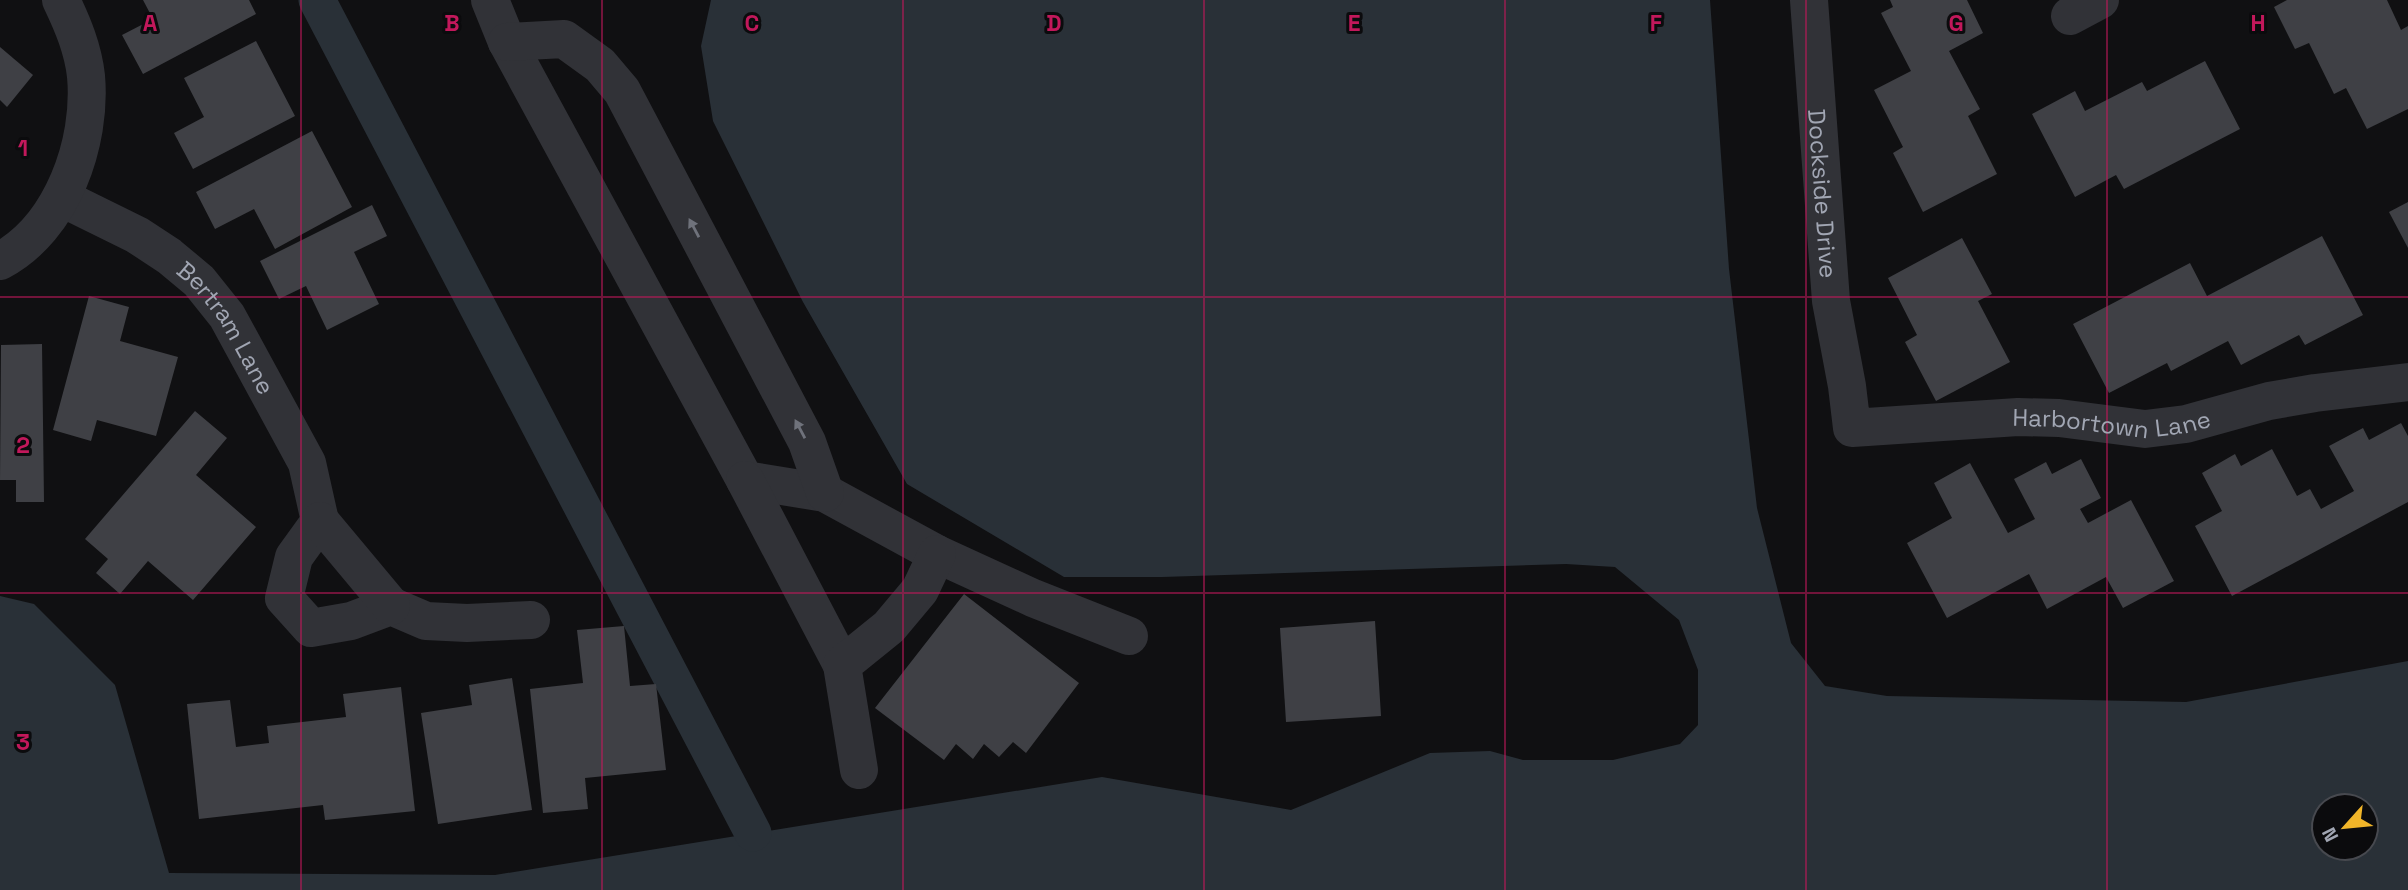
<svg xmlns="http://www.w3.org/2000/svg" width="2408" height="890" font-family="'Space Grotesk',sans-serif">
<rect width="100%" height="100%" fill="#101012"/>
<path fill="#293037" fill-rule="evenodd" d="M711,0H1710L1729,269L1757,508L1791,643L1825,686L1887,696L2186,702L2408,661V890H0V596L34,604L115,685L169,873L495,875L1102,777L1291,810L1430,753L1490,751L1523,760H1613L1680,744L1698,725V670L1679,620L1615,567L1566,564L1162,577H1064L907,484L803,302L713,121L701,46ZM2324,806H2366V848H2324Z"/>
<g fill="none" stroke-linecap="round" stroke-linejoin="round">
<path stroke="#293037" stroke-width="37" d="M317,0L753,833"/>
</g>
<g fill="#3f4045">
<path d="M143,0H249L256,14L143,74L122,35L153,19Z"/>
<path d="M1890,0H1967L1983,33L1949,51L1980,109L1968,116L1997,174L1923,212L1893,153L1903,147L1874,90L1911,71L1881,13L1893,7Z"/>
<path d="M2287,0H2387L2401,30L2408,26V109L2367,129L2346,88L2334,94L2309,43L2295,49L2274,7Z"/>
<path d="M256,41L295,116L193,169L174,133L204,117L184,78Z"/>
<path d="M0,47L33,75L7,107L0,100Z"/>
<path d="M2205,61L2240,129L2124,189L2116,175L2075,197L2032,114L2075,91L2085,111L2142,82L2147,91Z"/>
<path d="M312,131L352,207L275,249L254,209L215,229L196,192Z"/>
<path d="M2408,202V248L2389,212Z"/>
<path d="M372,205L387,236L354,252L379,304L327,330L306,286L279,299L260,261Z"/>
<path d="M2322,236L2363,315L2305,345L2299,335L2241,365L2228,341L2171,371L2167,363L2109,393L2073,324L2190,263L2207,296Z"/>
<path d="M1962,238L1992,294L1978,301L2010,362L1936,401L1905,342L1917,335L1888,278Z"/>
<path d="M89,296L129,307L120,341L178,357L156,436L97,420L91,441L53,430Z"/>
<path d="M42,344L44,502H16V480H0L1,345Z"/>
<path d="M195,411L227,438L196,475L256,527L193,600L148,561L120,594L96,573L108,559L85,539Z"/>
<path d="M2401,423L2408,436V502L2232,596L2195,526L2222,511L2202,473L2235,454L2241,466L2272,449L2297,496L2310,489L2321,509L2354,491L2329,446L2363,428L2369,440Z"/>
<path d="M2081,459L2101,498L2080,509L2088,523L2131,500L2174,581L2123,608L2106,577L2047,609L2029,574L1947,618L1907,543L1952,518L1934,483L1970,463L2008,533L2035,519L2014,479L2046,462L2052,474Z"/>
<path d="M964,594L1079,683L1026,753L1013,742L999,757L984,744L973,759L956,744L944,760L875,708Z"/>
<path d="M1375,621L1381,716L1286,722L1280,628Z"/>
<path d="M624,626L630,686L656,684L666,770L585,778L588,809L543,813L530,689L583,683L577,630Z"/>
<path d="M512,678L532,810L438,824L421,713L472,705L469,685Z"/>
<path d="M401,687L415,811L325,820L323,805L199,819L187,704L230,700L236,747L269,743L267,726L346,717L343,694Z"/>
</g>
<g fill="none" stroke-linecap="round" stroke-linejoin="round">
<g stroke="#313237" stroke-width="38">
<path d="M490,0L507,42L745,480L825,493L937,554L1033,598L1129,636"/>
<path id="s1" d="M1809,0L1831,301L1847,386L1852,428L2018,417L2059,418L2145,429L2186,424L2269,401L2315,393L2408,382"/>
<path d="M2070,16L2100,0"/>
<path d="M507,42L564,39L600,65L622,91L807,442L825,493"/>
<path id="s2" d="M62,198L137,235L169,256L199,281L227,316L307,463L320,521L294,557L284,598L311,628L351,621L391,606L426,621L467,623L531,620"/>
<path d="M0,261C62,228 92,143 86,76C83,49 73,25 61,0"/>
<path d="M745,480L842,665"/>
<path d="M320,521L391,606"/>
<path d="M859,770L842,665L889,627L920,590L937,554"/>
</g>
</g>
<defs><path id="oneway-solid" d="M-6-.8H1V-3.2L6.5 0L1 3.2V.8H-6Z" transform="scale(1.75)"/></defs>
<g fill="#6f727b">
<use href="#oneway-solid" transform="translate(694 228) rotate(-118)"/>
<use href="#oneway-solid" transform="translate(800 429) rotate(-118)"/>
</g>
<path fill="none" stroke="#c2185b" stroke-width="2" stroke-opacity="0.55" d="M301,0V890M602,0V890M903,0V890M1204,0V890M1505,0V890M1806,0V890M2107,0V890M0,297H2408M0,593H2408"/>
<g text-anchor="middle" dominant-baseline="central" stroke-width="6" stroke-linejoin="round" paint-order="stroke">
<g font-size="24" fill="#a1a6b3" stroke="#0b0b0d">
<text stroke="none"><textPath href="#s1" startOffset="194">Dockside Drive</textPath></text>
<text stroke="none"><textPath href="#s2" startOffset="215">Bertram Lane</textPath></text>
<text stroke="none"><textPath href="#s1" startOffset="691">Harbortown Lane</textPath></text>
</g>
</g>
<g font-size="23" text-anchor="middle" font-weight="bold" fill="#c2185b" stroke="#0b0b0d" stroke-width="6" stroke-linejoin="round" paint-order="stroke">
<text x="150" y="31">A</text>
<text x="452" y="31">B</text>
<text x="752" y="31">C</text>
<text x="1054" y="31">D</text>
<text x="1354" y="31">E</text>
<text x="1656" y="31">F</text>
<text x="1956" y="31">G</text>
<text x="2258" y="31">H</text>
<text x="23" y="156">1</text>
<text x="23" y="453">2</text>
<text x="23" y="750">3</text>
</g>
<g transform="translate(2345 827) rotate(243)"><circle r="33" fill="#0b0b0d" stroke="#47494f" stroke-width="2"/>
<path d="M0-5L12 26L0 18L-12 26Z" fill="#f1b529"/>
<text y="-10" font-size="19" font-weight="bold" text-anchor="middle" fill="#a1a6b3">N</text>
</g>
</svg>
